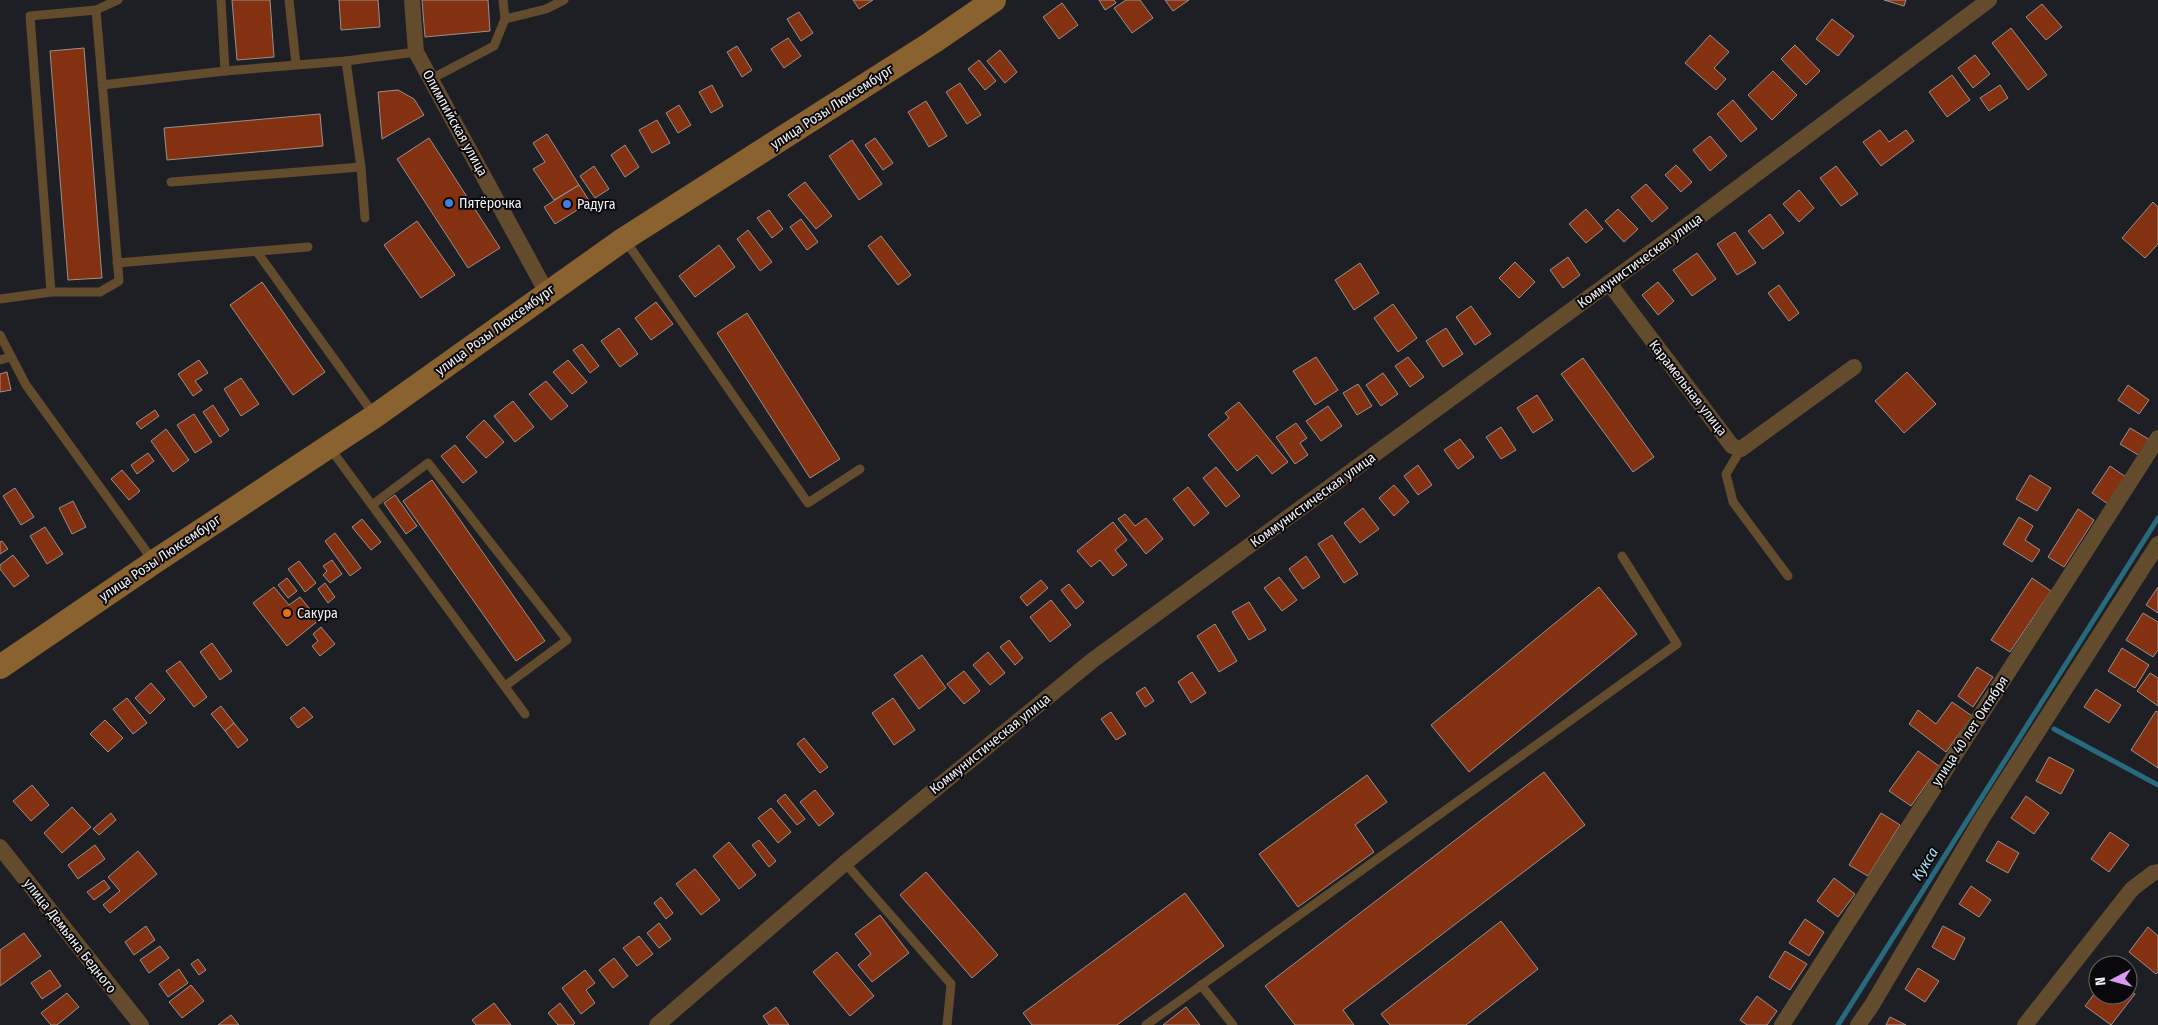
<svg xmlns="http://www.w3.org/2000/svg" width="2158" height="1025" font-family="'Fira Sans Condensed',sans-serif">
<rect width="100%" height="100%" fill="#1e1f24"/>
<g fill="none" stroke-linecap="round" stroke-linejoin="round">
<g stroke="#276a7e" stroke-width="5">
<path d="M2054,729L2158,785"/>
<path d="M1838,1025L2158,518"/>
</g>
</g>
<g fill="#843111" stroke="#98918e">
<path d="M232,0H270L274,57L237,60Z"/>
<path d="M339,0H378L380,27L341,30Z"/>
<path d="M422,0H488L490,31L425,37Z"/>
<path d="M853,0H873L859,9Z"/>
<path d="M1099,0H1114L1116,3L1105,10Z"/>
<path d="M1126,0H1140L1153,18L1132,33L1114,8Z"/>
<path d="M1165,0H1189L1173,11Z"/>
<path d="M1884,0H1906L1904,6Z"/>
<path d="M1062,3L1078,25L1059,39L1043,17Z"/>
<path d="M2042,4L2062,27L2046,40L2026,17Z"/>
<path d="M799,12L813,33L801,41L787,19Z"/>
<path d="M1832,19L1854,36L1838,56L1816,39Z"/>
<path d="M2011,28L2047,75L2028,90L1992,43Z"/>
<path d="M1710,35L1729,52L1714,68L1726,79L1716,90L1685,63Z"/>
<path d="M788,38L801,56L784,68L771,49Z"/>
<path d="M1795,45L1820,71L1806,85L1781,59Z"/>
<path d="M737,46L752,70L742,77L727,52Z"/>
<path d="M84,48L102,278L68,280L50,51Z"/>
<path d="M1000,50L1017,72L1005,83L987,61Z"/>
<path d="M1975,55L1990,74L1973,88L1958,68Z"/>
<path d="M979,60L996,81L985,90L968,69Z"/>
<path d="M1773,71L1797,95L1772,120L1748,95Z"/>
<path d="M1952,75L1970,100L1947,117L1929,92Z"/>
<path d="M960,83L981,115L967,124L946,92Z"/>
<path d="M712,85L723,106L711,113L699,92Z"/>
<path d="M2000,85L2008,98L1989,111L1980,98Z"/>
<path d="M398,90L414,99L424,115L382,139L378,92Z"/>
<path d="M1733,100L1757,129L1741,142L1717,114Z"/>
<path d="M926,101L947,136L929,147L908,112Z"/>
<path d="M679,105L691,125L678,133L666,113Z"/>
<path d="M320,114L323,146L167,160L164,128Z"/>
<path d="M657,120L670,143L652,153L639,130Z"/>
<path d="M1880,130L1889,142L1906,130L1914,141L1881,166L1863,142Z"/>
<path d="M547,134L579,185L554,200L533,169L545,162L533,143Z"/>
<path d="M1710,136L1727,156L1710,171L1693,150Z"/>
<path d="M429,138L500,248L468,268L397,159Z"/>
<path d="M875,138L893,163L883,170L865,145Z"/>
<path d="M852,140L882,184L859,200L829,156Z"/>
<path d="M625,145L639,167L625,177L611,155Z"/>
<path d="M1676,165L1692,182L1681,192L1665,175Z"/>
<path d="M594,166L609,189L595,198L580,176Z"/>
<path d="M1836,166L1858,194L1841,206L1820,178Z"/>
<path d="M805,182L832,216L816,229L788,195Z"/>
<path d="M1646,184L1668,208L1652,222L1631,197Z"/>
<path d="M579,185L590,202L555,224L544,207Z"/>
<path d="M1799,190L1814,208L1799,222L1783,204Z"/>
<path d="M2153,202L2158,207V244L2145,258L2122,238Z"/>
<path d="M1586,209L1603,229L1586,243L1569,224Z"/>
<path d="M1618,209L1638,229L1624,242L1605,221Z"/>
<path d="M769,210L783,229L772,238L757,218Z"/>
<path d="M1770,214L1784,233L1763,249L1748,231Z"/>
<path d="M801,219L818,242L807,250L790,227Z"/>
<path d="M417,221L455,275L421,298L384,245Z"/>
<path d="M748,230L772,262L760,271L737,239Z"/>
<path d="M1735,232L1756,263L1737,275L1717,244Z"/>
<path d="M881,236L911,275L898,285L868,246Z"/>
<path d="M719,245L735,267L695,297L679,276Z"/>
<path d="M1697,253L1716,279L1692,296L1673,270Z"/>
<path d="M1568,257L1580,275L1563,288L1550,270Z"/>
<path d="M1515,262L1535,282L1519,298L1499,278Z"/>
<path d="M1360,263L1379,293L1354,310L1335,280Z"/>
<path d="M262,282L325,372L293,395L230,305Z"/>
<path d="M1658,282L1674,301L1658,315L1642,295Z"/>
<path d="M1779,285L1799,313L1789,321L1768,293Z"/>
<path d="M656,302L673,324L651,340L635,318Z"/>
<path d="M1393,304L1417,338L1398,352L1374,318Z"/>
<path d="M1471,306L1491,334L1475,345L1456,317Z"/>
<path d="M747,313L840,459L810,478L717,333Z"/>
<path d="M619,328L638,354L620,367L601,341Z"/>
<path d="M1446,328L1463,354L1443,367L1426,341Z"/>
<path d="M582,344L599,366L590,373L573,350Z"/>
<path d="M1316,357L1338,390L1315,405L1293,371Z"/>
<path d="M1408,357L1424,377L1410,387L1395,366Z"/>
<path d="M1583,358L1654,457L1633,472L1561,374Z"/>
<path d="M199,360L208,373L195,381L202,390L193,396L178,374Z"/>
<path d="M568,360L587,382L572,394L553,372Z"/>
<path d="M7,372L11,390L0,392V374Z"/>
<path d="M1907,372L1936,404L1904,433L1875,401Z"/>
<path d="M1383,373L1398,394L1381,406L1366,385Z"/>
<path d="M241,378L259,404L241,416L224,389Z"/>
<path d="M546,381L568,406L551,420L529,394Z"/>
<path d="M1358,384L1372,406L1357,415L1343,393Z"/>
<path d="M2128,385L2149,400L2139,414L2118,400Z"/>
<path d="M1537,395L1553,420L1533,433L1517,408Z"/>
<path d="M513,401L534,427L515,442L494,416Z"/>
<path d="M1239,402L1288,462L1272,474L1257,455L1237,471L1208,435L1229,418L1225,413Z"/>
<path d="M213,405L229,430L220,437L203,412Z"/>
<path d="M1328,406L1342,426L1321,441L1306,421Z"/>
<path d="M155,410L159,416L141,429L136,423Z"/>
<path d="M194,414L212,442L195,453L177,425Z"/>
<path d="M484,420L504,442L486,458L466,437Z"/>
<path d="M1296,423L1307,438L1300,443L1308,455L1295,464L1276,437Z"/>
<path d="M1501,427L1516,450L1501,459L1486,437Z"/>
<path d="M2130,428L2150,440L2140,456L2120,444Z"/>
<path d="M166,429L189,460L173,472L151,441Z"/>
<path d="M1460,439L1474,457L1458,469L1444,450Z"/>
<path d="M455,445L477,472L463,483L441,456Z"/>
<path d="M148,453L154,461L137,474L131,465Z"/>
<path d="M1418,465L1432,485L1418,495L1404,476Z"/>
<path d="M2110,466L2126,477L2108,504L2092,493Z"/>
<path d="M1216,467L1240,496L1226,507L1203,478Z"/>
<path d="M122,470L140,491L129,500L111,479Z"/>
<path d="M2030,475L2051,488L2037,511L2016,499Z"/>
<path d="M432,480L545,641L516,661L403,501Z"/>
<path d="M1394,485L1409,502L1394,516L1379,498Z"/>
<path d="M1188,487L1209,513L1194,526L1173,499Z"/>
<path d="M15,488L34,517L21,525L3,496Z"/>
<path d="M395,495L417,526L406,534L384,503Z"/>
<path d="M73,501L86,527L72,534L59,508Z"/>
<path d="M1363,508L1379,529L1360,543L1344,523Z"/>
<path d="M2078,509L2094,520L2064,567L2048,557Z"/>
<path d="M1125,514L1135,526L1146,518L1163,539L1146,554L1118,519Z"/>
<path d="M2019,517L2033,526L2025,540L2040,550L2032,562L2003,544Z"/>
<path d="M362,519L381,542L371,550L352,527Z"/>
<path d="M1113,522L1127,540L1115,550L1127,565L1113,576L1100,560L1091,567L1077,551Z"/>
<path d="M45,527L63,554L47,564L30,536Z"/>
<path d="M335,533L361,568L350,576L325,541Z"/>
<path d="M1332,535L1358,574L1344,583L1318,544Z"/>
<path d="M2,541L8,549L0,554V542Z"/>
<path d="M13,555L29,576L14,587L0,569V565Z"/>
<path d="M1306,556L1320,577L1303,589L1289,569Z"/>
<path d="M332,560L342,574L330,583L323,575L327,571L323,566Z"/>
<path d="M299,561L316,583L305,592L288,569Z"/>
<path d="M1279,577L1297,600L1282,611L1264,588Z"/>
<path d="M287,578L297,591L288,598L278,585Z"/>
<path d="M2032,578L2051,591L2010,652L1991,640Z"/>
<path d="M1041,580L1048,588L1027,606L1020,597Z"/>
<path d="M325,583L335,597L328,603L318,589Z"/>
<path d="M1069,584L1084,602L1076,609L1061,590Z"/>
<path d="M274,587L289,605L300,597L319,620L287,646L253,603Z"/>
<path d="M1599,587L1637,634L1469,772L1431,725Z"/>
<path d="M2158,587V613L2146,605Z"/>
<path d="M1051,600L1071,625L1050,642L1030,617Z"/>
<path d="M1249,602L1266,630L1249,640L1232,612Z"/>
<path d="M2143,613L2158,622V650L2153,657L2126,640Z"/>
<path d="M1215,624L1237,661L1219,672L1197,636Z"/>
<path d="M321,627L335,644L320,656L312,646L318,641L313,634Z"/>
<path d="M1009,640L1023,658L1015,665L1000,647Z"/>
<path d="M212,643L232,671L220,680L200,652Z"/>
<path d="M2122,648L2149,665L2135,688L2108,671Z"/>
<path d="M988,652L1005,673L990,685L973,665Z"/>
<path d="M922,655L946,688L919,709L894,675Z"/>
<path d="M180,661L207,697L194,707L166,671Z"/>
<path d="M1977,667L1993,677L1973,707L1958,696Z"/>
<path d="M964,671L980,691L964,704L947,684Z"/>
<path d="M1192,672L1206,693L1191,703L1178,682Z"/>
<path d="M2150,673L2158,678V706L2137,691Z"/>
<path d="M151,683L165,699L150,714L135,698Z"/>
<path d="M1145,687L1154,701L1145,707L1136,693Z"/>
<path d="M2096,689L2121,705L2109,723L2084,707Z"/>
<path d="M127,698L147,723L133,734L113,709Z"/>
<path d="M893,698L915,730L894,745L872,713Z"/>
<path d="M1952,702L1972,716L1946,752L1909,724L1918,710L1936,724Z"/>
<path d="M221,706L234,723L225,731L211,714Z"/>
<path d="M304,707L313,717L298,728L290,718Z"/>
<path d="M2156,711L2158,712V768L2131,750Z"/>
<path d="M1111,712L1126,734L1116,740L1101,719Z"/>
<path d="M105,720L123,738L108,752L90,734Z"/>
<path d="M234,723L248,740L238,748L225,731Z"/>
<path d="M804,738L828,767L820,773L797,744Z"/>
<path d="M1918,751L1939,766L1911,806L1889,791Z"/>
<path d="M2049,757L2074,770L2061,794L2036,781Z"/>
<path d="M1544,772L1585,825L1343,1010L1354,1025H1295L1265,986Z"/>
<path d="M1367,775L1387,802L1355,825L1374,852L1298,907L1259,854Z"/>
<path d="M32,785L49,805L31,821L13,801Z"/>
<path d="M815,790L834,814L819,826L800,802Z"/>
<path d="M785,794L805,819L797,825L777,801Z"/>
<path d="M2026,796L2049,813L2034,834L2011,818Z"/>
<path d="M72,807L91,827L62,853L44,833Z"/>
<path d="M771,808L791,832L778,843L758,818Z"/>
<path d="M111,813L116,820L99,835L93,829Z"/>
<path d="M1881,813L1900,825L1868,876L1849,865Z"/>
<path d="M2110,832L2129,845L2109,872L2091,859Z"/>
<path d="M759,840L776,861L769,867L752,845Z"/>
<path d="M1998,841L2019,853L2008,873L1986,861Z"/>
<path d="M729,842L756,875L739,889L713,856Z"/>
<path d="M95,845L105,859L78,879L68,865Z"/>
<path d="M138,851L157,874L110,913L103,905L120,891L108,877Z"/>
<path d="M695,869L720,900L701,915L676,884Z"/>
<path d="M926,872L998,955L972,978L900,895Z"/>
<path d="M1834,878L1855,894L1838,917L1817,901Z"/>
<path d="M104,880L110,888L94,900L87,892Z"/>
<path d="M1971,886L1991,900L1979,917L1959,904Z"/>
<path d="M1185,893L1224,946L1117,1025H1032L1023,1013Z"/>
<path d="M661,897L673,913L666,919L654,903Z"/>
<path d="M880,915L909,953L872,982L858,965L871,954L855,934Z"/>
<path d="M1805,919L1824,932L1809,956L1789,943Z"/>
<path d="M1501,921L1538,969L1466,1025H1390L1381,1014Z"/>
<path d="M659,923L671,939L659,948L647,933Z"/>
<path d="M146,926L155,940L134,955L125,942Z"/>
<path d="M1943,926L1965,938L1954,960L1932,947Z"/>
<path d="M2148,927L2158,936V972L2156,974L2129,952Z"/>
<path d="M24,933L41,956L0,986V950Z"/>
<path d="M639,936L653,954L637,966L623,948Z"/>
<path d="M160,946L169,958L149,973L140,960Z"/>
<path d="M1785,951L1807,964L1790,990L1769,977Z"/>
<path d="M837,952L874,996L850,1016L813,972Z"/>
<path d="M614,958L628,976L613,988L599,970Z"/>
<path d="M198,959L206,970L199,975L191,964Z"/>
<path d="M1918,968L1939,981L1925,1002L1905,989Z"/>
<path d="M179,969L188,983L168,997L159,984Z"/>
<path d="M50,970L61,986L42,999L31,983Z"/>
<path d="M585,970L595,983L586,990L595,1003L581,1014L562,988Z"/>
<path d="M191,985L204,1001L182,1018L169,1002Z"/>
<path d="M2098,989V995H2128V989L2135,994L2111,1025L2085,1006Z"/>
<path d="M67,993L79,1007L57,1025H51L41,1013Z"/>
<path d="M1757,996L1777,1011L1767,1025H1747L1740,1020Z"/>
<path d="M494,1003L511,1025H476L472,1020Z"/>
<path d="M560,1003L575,1023L573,1025H558L548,1013Z"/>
<path d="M776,1007L789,1025H769L763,1016Z"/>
<path d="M1186,1007L1200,1025H1163Z"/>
<path d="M231,1015L239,1025H218Z"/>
<path d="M1890,1017L1906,1025H1886Z"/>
</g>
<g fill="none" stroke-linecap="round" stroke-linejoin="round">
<g stroke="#634b2d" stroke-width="9">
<path d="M221,0L225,71"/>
<path d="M289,0L296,64"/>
<path d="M505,19L546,9L564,0"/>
<path d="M346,61L361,167L365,218"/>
<path d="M431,79L494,46L505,19L503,0"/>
<path d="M102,85L225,71L346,61L416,52"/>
<path d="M171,182L361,167"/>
<path d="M625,240L808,503L860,469"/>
<path d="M257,252L375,416"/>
<path d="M117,263L308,247"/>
<path d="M51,292L30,16L96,10L118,0"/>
<path d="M0,299L51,292H100L119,281L96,10"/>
<path d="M0,335L26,385L154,562"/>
<path d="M0,360L11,357"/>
<path d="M330,448L525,714"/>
<path d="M1741,449L1726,474L1733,502L1788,576"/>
<path d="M372,505L428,463L567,640L505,686"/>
<path d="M845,863L951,984L947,1025"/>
<path d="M1201,985L1233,1025"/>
<path d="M1146,1025L1677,644L1622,556"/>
</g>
<g stroke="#634b2d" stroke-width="16">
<path d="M412,0L416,52L547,293"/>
<path d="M1609,283L1732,446L1741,449L1854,367"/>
<path d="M0,847L141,1025"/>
<path d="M657,1025L845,863L1093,660L1680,231L1989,0"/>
<path d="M1782,1025L2158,438"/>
<path d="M1858,1025L1872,1005L1981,820L2158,544"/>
<path d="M2025,1025L2132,889L2153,873L2158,872"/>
</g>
<path stroke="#896230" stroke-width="24" d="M0,667L154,562L375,416L624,239L933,42L994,0"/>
</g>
<g fill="#3f7fe0" stroke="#09090b" stroke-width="2">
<circle cx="449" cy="203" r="5"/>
<circle cx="567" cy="204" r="5"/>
</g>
<circle fill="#e8710a" stroke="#09090b" stroke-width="2" cx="287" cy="613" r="5"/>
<g text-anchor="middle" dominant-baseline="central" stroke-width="4" stroke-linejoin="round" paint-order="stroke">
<g font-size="14" fill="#f1f1f5" stroke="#09090b">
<text transform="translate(832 107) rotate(-33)">улица Розы Люксембург</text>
<text transform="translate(455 123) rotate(61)">Олимпийская улица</text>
<text transform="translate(1640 261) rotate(-36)">Коммунистическая улица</text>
<text transform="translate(495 330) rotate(-36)">улица Розы Люксембург</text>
<text transform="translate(1688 388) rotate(52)">Карамельная улица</text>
<text transform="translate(1313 500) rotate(-36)">Коммунистическая улица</text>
<text transform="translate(160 558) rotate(-34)">улица Розы Люксембург</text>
<text transform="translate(1970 731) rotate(-57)">улица 40 лет Октября</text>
<text transform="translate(990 744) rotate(-39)">Коммунистическая улица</text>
<text transform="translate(70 936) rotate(52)">улица Демьяна Бедного</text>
</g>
<g font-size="14" fill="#f1f1f5" stroke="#09090b" text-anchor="start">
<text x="459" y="203">Пятёрочка</text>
<text x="577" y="204">Радуга</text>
<text x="297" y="613">Сакура</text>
</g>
<g font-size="15" font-style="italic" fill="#abe1f4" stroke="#09090b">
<text transform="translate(1925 864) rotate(-58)">Кукса</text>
</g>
</g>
<g transform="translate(2113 980) rotate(264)"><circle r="24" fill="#09090b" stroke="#666669"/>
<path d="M0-4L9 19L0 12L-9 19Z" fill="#da9af6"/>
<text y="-8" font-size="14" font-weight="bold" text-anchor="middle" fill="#f1f1f5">N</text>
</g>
</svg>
